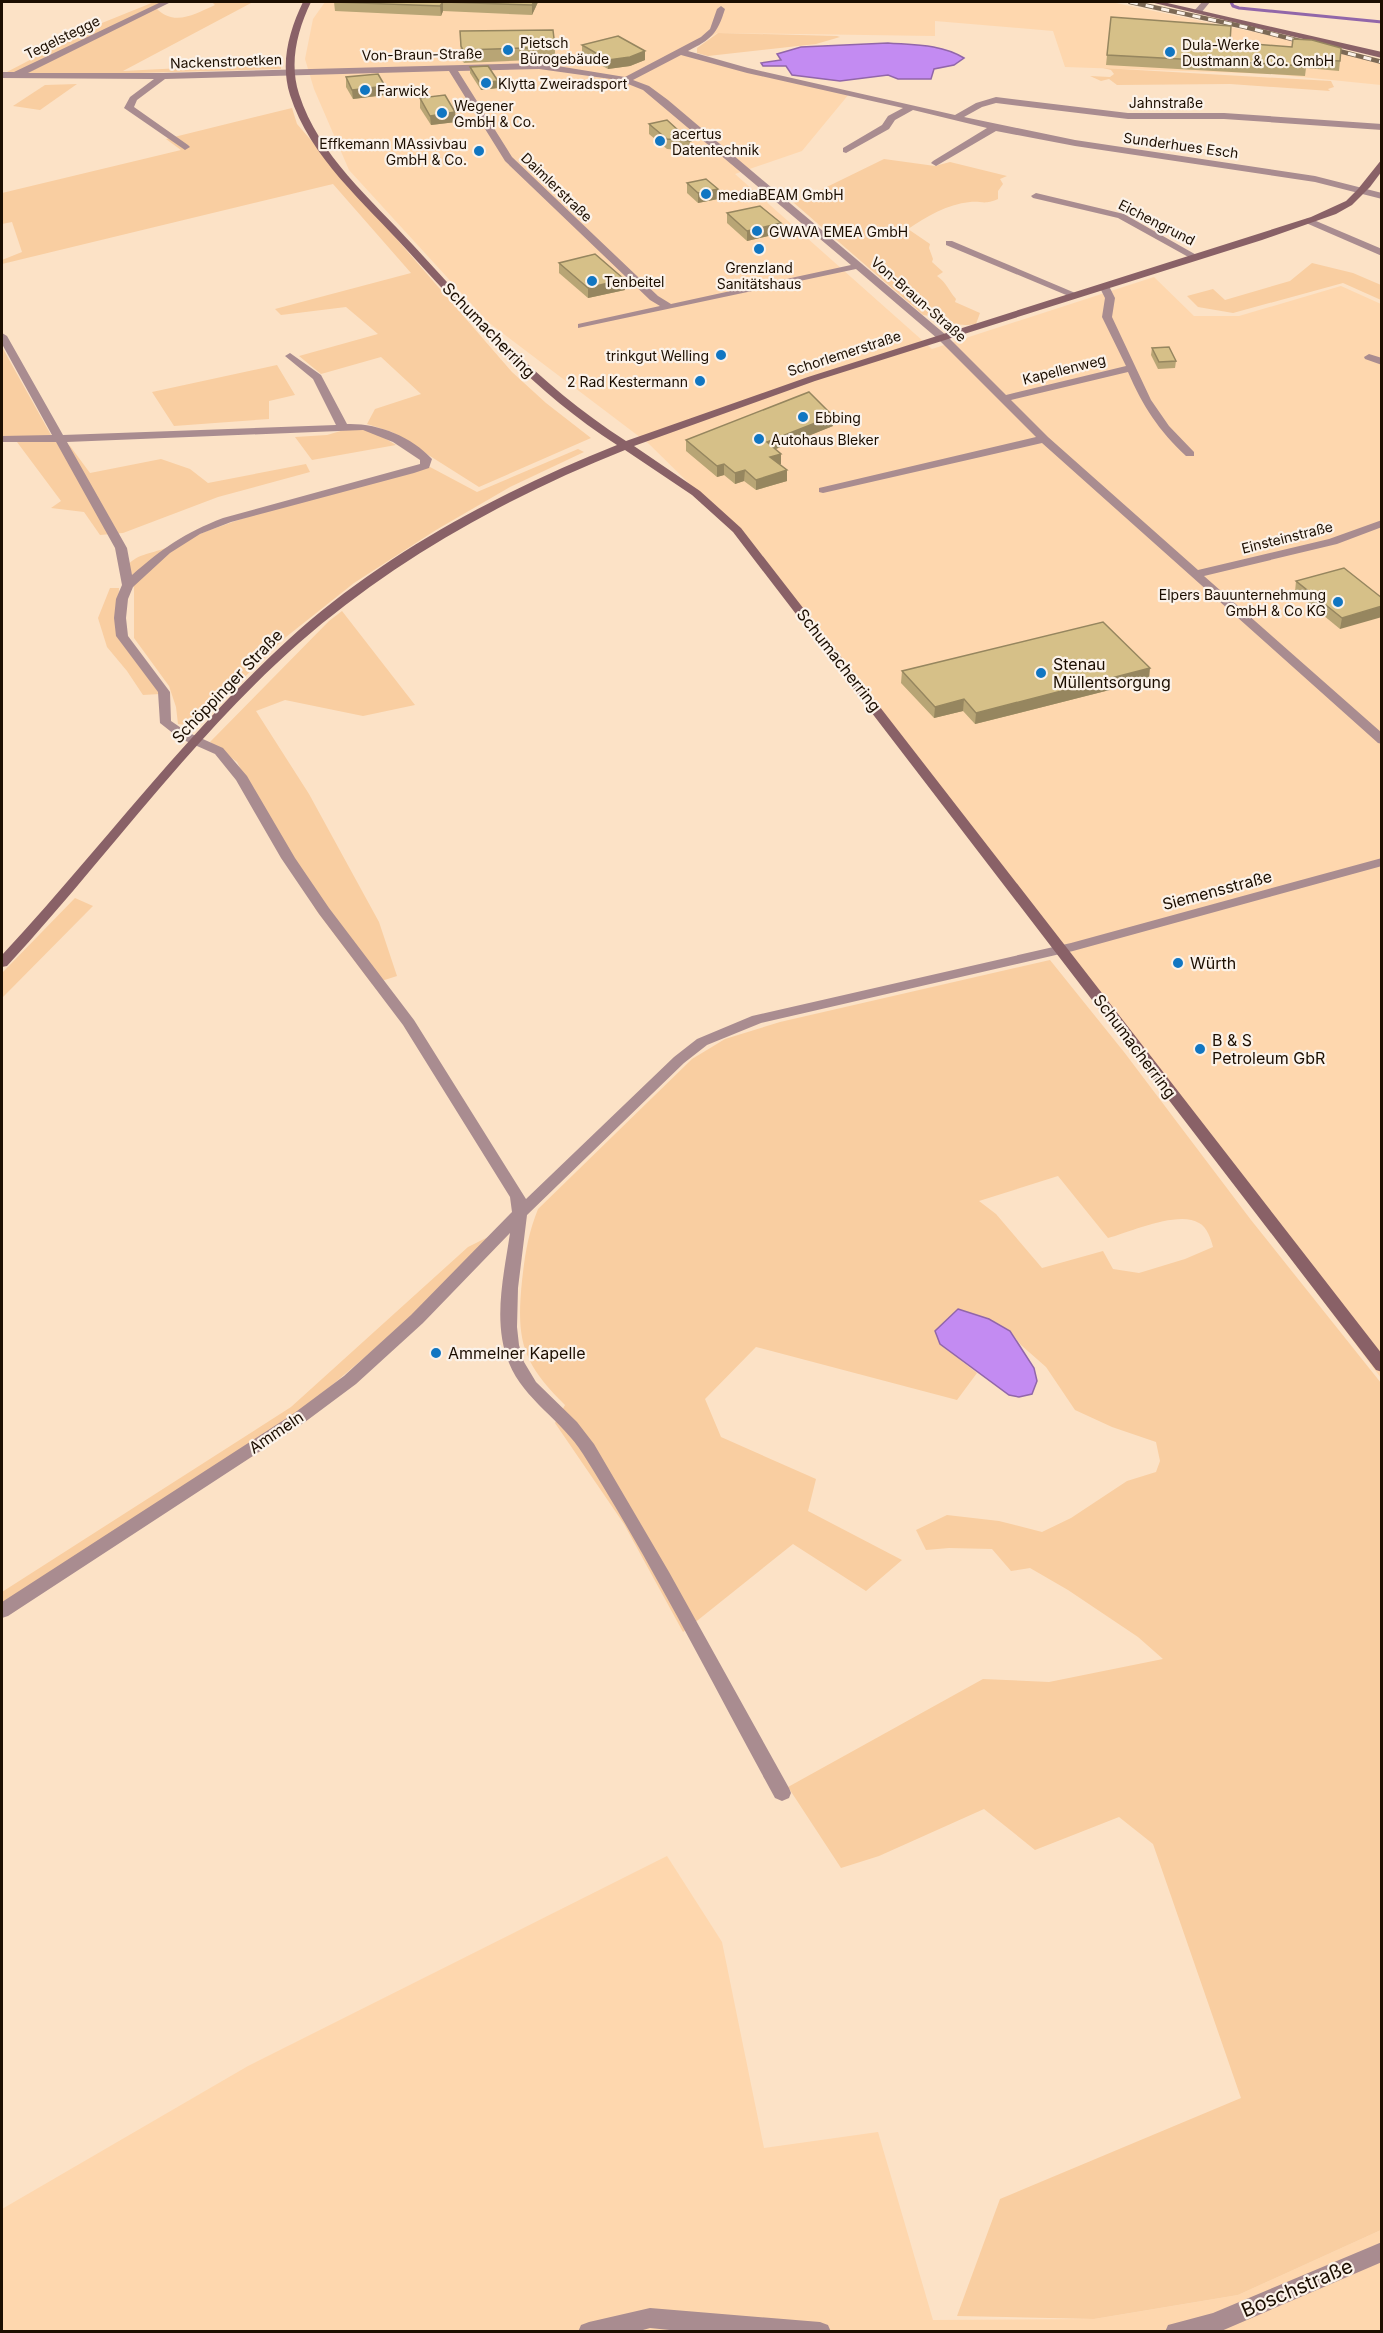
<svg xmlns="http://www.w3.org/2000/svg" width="1383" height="2333" font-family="Inter,sans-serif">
<rect width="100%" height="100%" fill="#fce2c6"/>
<g fill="#fed7ae">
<path d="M325,2H1111L1268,35L1381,64V85L1272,74L1065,67L1053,31L935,21V36L717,33L682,54L849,94L802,151L735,174L932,349L1154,277L1194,316H1239L1341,286L1381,304V1378L761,554L649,444L488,322L349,170L314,89L305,59L313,19Z"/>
<path d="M667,1856L722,1942L764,2148L878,2132L933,2320L1094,2319L1238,2295L1381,2230V2331H2V2209L248,2066Z"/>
</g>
<g fill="#f9cea1" fill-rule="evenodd">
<path d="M154,2H162L14,74L5,73L97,25Z"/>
<path d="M212,2H253L123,71L281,63V69L31,76L27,72L156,8C174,27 195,14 215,5Z"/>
<path d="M718,33L837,36L840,37L816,44L708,56L697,53V48Z"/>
<path d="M1103,68L1331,81L1334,87L1328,89L1330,91L1230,84L1117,85L1109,79L1101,81L1090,76L1110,77L1114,74L1111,70Z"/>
<path d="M77,84L40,110L13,106L45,85Z"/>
<path d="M292,108L297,124L512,372L546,403L591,438L479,487L392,432L367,424L375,409L421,394L381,357L321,374L299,356L378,334L346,307L281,315L275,309L411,273L333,184L2,264V260L22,252L12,222L2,224V193L181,150L166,139Z"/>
<path d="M884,159L935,166L950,162L1007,176L1000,179L1003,184L998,191V199C984,205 983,201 970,202C947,204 926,217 908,229L930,244L929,248L933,259L932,262L943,272L937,276C946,282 949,291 956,299L955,302L980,313L976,324C951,328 946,318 923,315L794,203Z"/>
<path d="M1312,263L1353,273L1381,285V300L1343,283L1233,313L1198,307L1187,296L1213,289L1225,300L1290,281Z"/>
<path d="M2,347L51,435L70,446L90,473L161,459L190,469L208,483L306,464L310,472L218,497L123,533L100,535L84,512L51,508L61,501L17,442L21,436L2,437Z"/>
<path d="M277,365L295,395L269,401V419L174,426L152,392Z"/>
<path d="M344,430H371L396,445L312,460L295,437L327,435Z"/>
<path d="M578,449L584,452L510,487L436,530L354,583L286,637L194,726L178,724L176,707L169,686L134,638V588L126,567C136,554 150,554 166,548C251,510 340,491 430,467L477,492Z"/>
<path d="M110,588H119L117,633L160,694L143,695L127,671L107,647L98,618Z"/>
<path d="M342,611L415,705L363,716L285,700L256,711L309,794L379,922L397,976L372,984L316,910L237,762L210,742L329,621Z"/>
<path d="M75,898L93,906L2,998V973Z"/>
<path d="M1050,960L1124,1052L1251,1220L1381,1383V2230L1238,2295L1094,2319L957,2316L1000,2199L1241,2098L1153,1844L1119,1817L1035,1850L984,1809L879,1856L841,1868L788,1787L983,1679L1049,1682L1163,1659L1138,1637L1068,1590L1030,1568L1011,1571L992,1549L949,1548L926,1550L916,1530L947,1515L999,1521L1042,1532L1071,1518L1127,1481L1156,1472L1160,1461L1156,1442L1112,1427L1075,1410L1046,1367L1021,1345L1010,1331L990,1319L958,1309L940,1344L977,1373L957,1400L756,1347L705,1399L721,1437L816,1479L808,1511L902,1560L866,1591L793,1544L683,1632L624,1524L555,1423L565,1405C522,1363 516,1340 522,1281C525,1254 528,1234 538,1209L692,1059L725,1039L780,1022ZM1058,1176L1108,1238C1130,1232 1179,1210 1199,1223C1207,1227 1211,1239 1213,1247L1185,1259L1139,1273L1113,1269L1103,1251L1042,1268L996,1214L979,1201Z"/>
<path d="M498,1232L414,1315L296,1416L2,1608V1592L291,1407L468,1247Z"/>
</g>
<g fill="#c38bf2" stroke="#9166a9" stroke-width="1.5">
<path d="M888,43C914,45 941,44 964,58L954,65L934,69L931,79H898L888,75L840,81L792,75L786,66H763L761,63L781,60L777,54L801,47Z"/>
<path d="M958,1309L989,1319L1010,1331L1034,1368L1037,1381L1032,1394L1019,1397L1009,1395L940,1344L935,1331Z"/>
</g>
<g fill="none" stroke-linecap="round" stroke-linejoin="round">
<path stroke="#9166a9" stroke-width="3" d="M1231,2L1233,6L1239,8L1382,22"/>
<g fill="#a98c90" fill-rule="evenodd">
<path d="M161,2H171L28,73H163L539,63L625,77L701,37L710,29L717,9L721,6L725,9C717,35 711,39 688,51L748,68L955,115L976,103L996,97L1128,113H1224L1382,124V130L1224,119H1128L996,103L982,107L964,117L1075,140L1315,176L1382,193V199L1315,182L1075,146L996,131L936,166L931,163L933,161L987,128L913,110L895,120L889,129L846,153L843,152V148L882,125L888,116L903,108L747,73L681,55L633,80L649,86L668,100L946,335L1006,395L1126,366L1102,317L1105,298L1099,286L1108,284L1115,298L1112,317L1151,400L1169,426L1194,452V456H1186C1159,431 1142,405 1128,372L1011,400L1048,437L1198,570L1329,539L1382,520V527L1337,544L1204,576L1382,733V744L1378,743L1042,443L823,493L819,492V488L1036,437L938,339L856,269L578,328V324L660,306L650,300L505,161L449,71L165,79L137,100L134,107L188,145L190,147L185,150L124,108L130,97L154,79L2,78V72H14ZM539,69L618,80L643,90L851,265L671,304L658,296L512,157L458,71Z"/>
<path d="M1202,2H1210L1201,13H1195L1194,11Z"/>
<path d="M1036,193L1124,214L1200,257L1192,259L1118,218L1033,198L1031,196Z"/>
<path d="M1309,218L1382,249V256L1306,223V219Z"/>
<path d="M946,241H952L1080,295L1071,297L946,245Z"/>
<path d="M2,333L7,336L63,435L336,425L313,379L285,356L290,353L321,375L347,424C377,423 411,436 432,459L429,468L414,473L231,522L200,534L170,553L133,587L128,599L126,618L128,636L170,692L171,721L187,732L223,748L247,776L295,858L329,908L414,1020L526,1199L674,1057L697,1039L752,1016L1071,943L1382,858V866L1073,951L761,1023L707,1045L684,1063L527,1215L518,1288L517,1327L519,1345L524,1362L536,1382L577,1422L594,1444L669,1572L789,1788L791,1793L789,1798L782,1801L775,1798C712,1683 653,1565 583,1454C562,1420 524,1400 509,1363C492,1323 504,1274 510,1233L423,1323L356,1384L305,1422L8,1616L2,1618V1602L293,1414L344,1376L411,1315L512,1212L510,1197L403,1025L319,914L281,858L236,780L215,754L179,738L160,723L158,692L116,636L114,618L116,599L122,585L115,548L56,442H2V436L52,435L2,344ZM363,430L393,442L420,460V464L223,518C184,533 163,548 132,575L127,548L67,442Z"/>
<path d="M1369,354L1382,358V365L1365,359L1364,357Z"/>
<path d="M1382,2242V2262L1219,2332H1165L1168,2325L1213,2313Z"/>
<path d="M650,2308L820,2322L828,2325L831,2332H689L650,2328L636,2332H578L581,2325L589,2322Z"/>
</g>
<g fill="#896167" fill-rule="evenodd">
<path d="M303,2H311C297,31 289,63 299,94C319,156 371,199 413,245C482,320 539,385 626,441L808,377L1311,217L1346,201L1358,189L1382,159V171L1370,187L1352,205L1336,214L1262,240L815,381L634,446L700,491L741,528L1382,1354V1372L1376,1370L733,532L692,495L625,450C507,497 394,560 299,643C192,737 104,861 7,966L2,967V955C98,852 183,736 288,640C382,554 499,492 617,445C533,391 474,323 407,250C364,202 310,158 290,95C280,63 289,31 303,2Z"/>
<path d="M1150,2H1163L1382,52V58Z"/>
</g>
<defs>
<path id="rail" d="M1130,2L1245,27L1382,62"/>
</defs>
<use href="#rail" stroke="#7c6955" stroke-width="4.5"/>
<use href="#rail" stroke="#fbf2e9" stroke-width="3" stroke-dasharray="8" stroke-linecap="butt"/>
</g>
<g fill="#b8a575">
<path d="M334,2H538L532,15L443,11L441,16L335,11Z"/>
<path d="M1111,17L1230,42L1340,61L1339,71L1306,68L1305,76L1106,65Z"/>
<path d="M460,31L555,47V59L464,63L461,59Z"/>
<path d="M582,45L645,60L630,66L608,69L582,55Z"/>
<path d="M470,67L498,81V88L481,90L470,73Z"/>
<path d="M346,77L385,86V95L353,99L346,87Z"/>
<path d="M420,98L455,112L456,122L431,125L420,108Z"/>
<path d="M649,124L690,141V151L667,149L649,134Z"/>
<path d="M687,183L718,189V199L698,203L687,193Z"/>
<path d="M727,213L781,223V233L747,241L727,223Z"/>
<path d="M559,263L625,290L588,298L559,273Z"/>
<path d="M1152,348L1176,361L1175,368L1158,369L1151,355Z"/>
<path d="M833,426L775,449L780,465L787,470V481L756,490L744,481L735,484L724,475L717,477L686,451V440Z"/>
<path d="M1296,581L1382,598L1340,629L1295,592Z"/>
<path d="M902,671L1149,680L975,724L963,711L934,718L901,683Z"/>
</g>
<g fill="#96865f">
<path d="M443,2V11L441,16L440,6Z"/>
<path d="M534,2H538L532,15V5Z"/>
<path d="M645,51V60L630,66L608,69V60Z"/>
<path d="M498,81V88L481,90L480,83Z"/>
<path d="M385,86V95L353,99L352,90Z"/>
<path d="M455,112L456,122L431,125L430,116Z"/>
<path d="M718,189V199L698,203V193Z"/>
<path d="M781,223V233L747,241V231Z"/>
<path d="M624,279L625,290L588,298V288Z"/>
<path d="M833,416V426L766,453L767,442Z"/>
<path d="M781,454V464L770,467V457Z"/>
<path d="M724,464V475L717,477V466Z"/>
<path d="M745,470L744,481L735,484V473Z"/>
<path d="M787,470V481L756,490V480Z"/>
<path d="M1382,606V617L1340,629L1342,618Z"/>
<path d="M1150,668L1149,680L975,724L976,713Z"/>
<path d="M964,699L963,711L934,718L935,707Z"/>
</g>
<g fill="#d6c088" stroke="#96865f" stroke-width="1.5">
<path d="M334,2H443L440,6Z"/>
<path d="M444,2H534L532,5Z"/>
<path d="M1111,17L1231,26L1230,42L1292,47L1293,39L1312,40L1341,48L1340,61L1307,59L1306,66L1107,55Z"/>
<path d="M553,30L555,47L463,50L461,46L460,31Z"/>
<path d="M618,36L645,51L630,57L608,60L582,45Z"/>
<path d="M488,66L498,81L480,83L470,67Z"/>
<path d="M378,74L385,86L352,90L346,77Z"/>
<path d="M445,95L455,112L430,116L420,98Z"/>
<path d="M667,120L690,141L667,139L649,124Z"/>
<path d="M706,179L718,189L698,193L687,183Z"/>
<path d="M760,206L781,223L747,231L727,213Z"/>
<path d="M595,254L624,279L588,288L559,263Z"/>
<path d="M1169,347L1176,361L1159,362L1152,348Z"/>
<path d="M809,392L833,416L767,442L781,454L770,457L787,470L756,480L745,470L735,473L724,464L717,466L686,440Z"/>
<path d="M1344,568L1382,598V606L1342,618L1296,581Z"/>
<path d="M1103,622L1150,668L976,713L964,699L935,707L902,671Z"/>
</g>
<g fill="#1176c2" stroke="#fbf2e9" stroke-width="2">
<circle cx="508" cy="50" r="6"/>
<circle cx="1170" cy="52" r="6"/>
<circle cx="486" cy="83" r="6"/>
<circle cx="365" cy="90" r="6"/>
<circle cx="442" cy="113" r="6"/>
<circle cx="660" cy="141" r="6"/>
<circle cx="479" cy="151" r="6"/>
<circle cx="706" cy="194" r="6"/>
<circle cx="757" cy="231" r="6"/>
<circle cx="759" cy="249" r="6"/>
<circle cx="592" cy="281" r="6"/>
<circle cx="721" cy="355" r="6"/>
<circle cx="700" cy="381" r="6"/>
<circle cx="803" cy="417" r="6"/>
<circle cx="759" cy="439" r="6"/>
<circle cx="1338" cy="602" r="6"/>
<circle cx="1041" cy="673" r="6"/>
<circle cx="1178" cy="963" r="6"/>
<circle cx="1200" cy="1049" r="6"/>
<circle cx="436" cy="1353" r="6"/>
</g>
<g text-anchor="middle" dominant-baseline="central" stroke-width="4.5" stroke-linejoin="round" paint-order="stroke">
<g font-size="14" fill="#1c0e00" stroke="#fbf2e9">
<text transform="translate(62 37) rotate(-26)">Tegelstegge</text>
<text transform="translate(422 54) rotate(-1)">Von-Braun-Straße</text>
<text transform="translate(226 61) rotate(-2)">Nackenstroetken</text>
<text x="1166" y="102">Jahnstraße</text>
<text transform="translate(1181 145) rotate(8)">Sunderhues Esch</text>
<text transform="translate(557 187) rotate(44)">Daimlerstraße</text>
<text transform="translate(1157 222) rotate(27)">Eichengrund</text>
<text transform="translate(919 299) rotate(41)">Von-Braun-Straße</text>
<text transform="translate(844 353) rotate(-18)">Schorlemerstraße</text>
<text transform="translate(1064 369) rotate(-14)">Kapellenweg</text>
<text transform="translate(1287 537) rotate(-14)">Einsteinstraße</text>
</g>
<g font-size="14" fill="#1c0e00" stroke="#fbf2e9" text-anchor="start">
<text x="520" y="42">Pietsch<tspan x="520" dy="16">Bürogebäude</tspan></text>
<text x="1182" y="44">Dula-Werke<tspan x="1182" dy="16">Dustmann &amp; Co. GmbH</tspan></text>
<text x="498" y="83">Klytta Zweiradsport</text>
<text x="377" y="90">Farwick</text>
<text x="454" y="105">Wegener<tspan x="454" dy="16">GmbH &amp; Co.</tspan></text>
<text x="672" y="133">acertus<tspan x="672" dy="16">Datentechnik</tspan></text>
<text x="467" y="143" text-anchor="end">Effkemann MAssivbau<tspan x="467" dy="16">GmbH &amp; Co.</tspan></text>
<text x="718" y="194">mediaBEAM GmbH</text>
<text x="769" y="231">GWAVA EMEA GmbH</text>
<text x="759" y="267" text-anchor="middle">Grenzland<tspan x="759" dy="16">Sanitätshaus</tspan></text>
<text x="604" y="281">Tenbeitel</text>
<text x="709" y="355" text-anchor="end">trinkgut Welling</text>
<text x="688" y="381" text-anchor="end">2 Rad Kestermann</text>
<text x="815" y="417">Ebbing</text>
<text x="771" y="439">Autohaus Bleker</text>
<text x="1326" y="594" text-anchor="end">Elpers Bauunternehmung<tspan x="1326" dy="16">GmbH &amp; Co KG</tspan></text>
</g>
<g font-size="16" fill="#1c0e00" stroke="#fbf2e9">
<text transform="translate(489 330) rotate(46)">Schumacherring</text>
<text transform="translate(839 660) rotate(52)">Schumacherring</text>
<text transform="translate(227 686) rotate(-46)">Schöppinger Straße</text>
<text transform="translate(1217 890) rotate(-15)">Siemensstraße</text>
<text transform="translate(1135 1046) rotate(53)">Schumacherring</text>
<text transform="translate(276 1432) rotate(-34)">Ammeln</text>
</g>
<g font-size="16" fill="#1c0e00" stroke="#fbf2e9" text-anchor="start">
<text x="1053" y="664">Stenau<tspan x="1053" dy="18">Müllentsorgung</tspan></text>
<text x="1190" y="963">Würth</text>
<text x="1212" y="1040">B &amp; S<tspan x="1212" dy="18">Petroleum GbR</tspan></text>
<text x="448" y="1353">Ammelner Kapelle</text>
</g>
<g font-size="20" fill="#1c0e00" stroke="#fbf2e9">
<text transform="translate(1297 2288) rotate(-23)">Boschstraße</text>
</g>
</g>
<rect width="1383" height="2333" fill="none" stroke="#1c0e00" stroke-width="6"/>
</svg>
